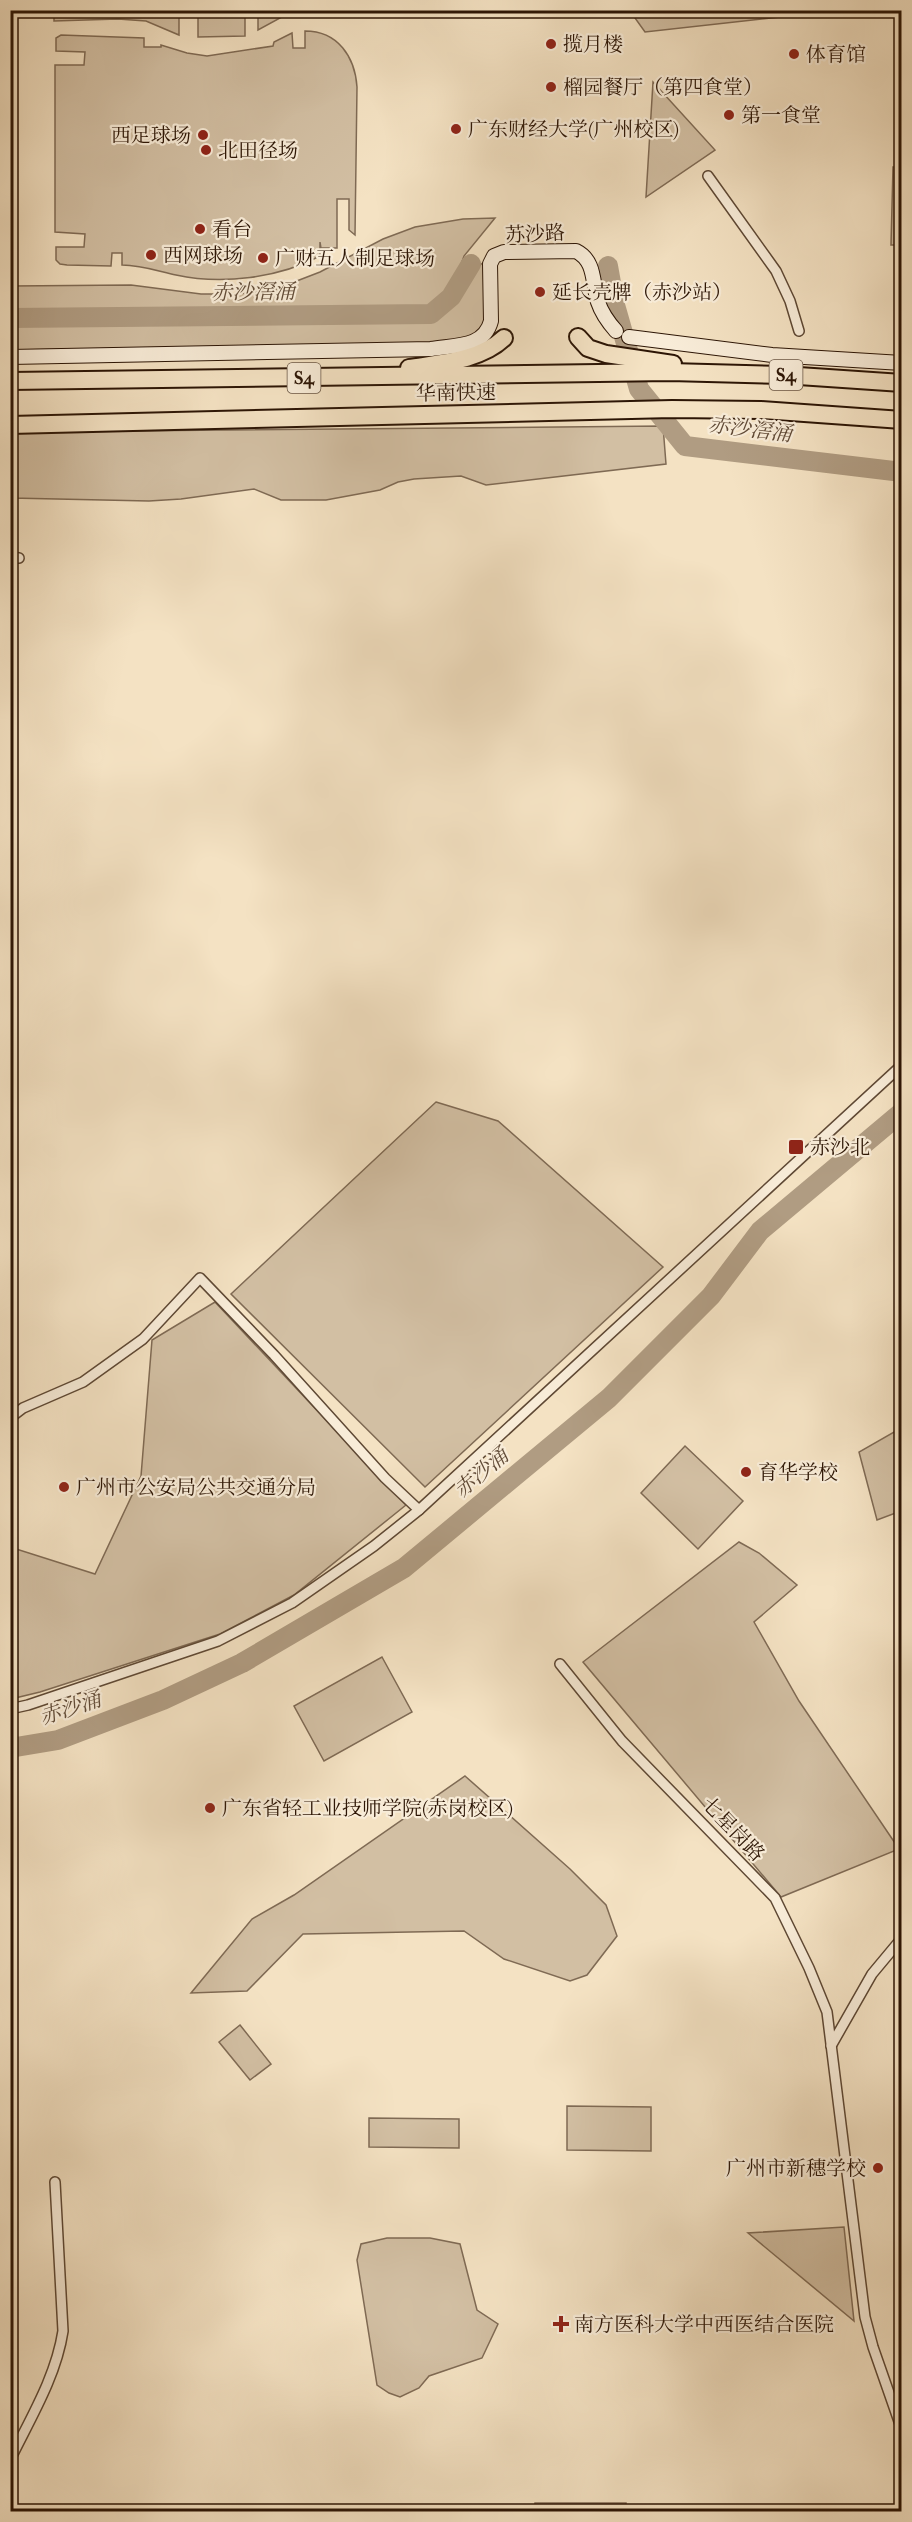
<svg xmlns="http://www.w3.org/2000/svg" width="912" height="2522" font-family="'IM FELL French Canon','Noto Serif SC',serif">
<rect width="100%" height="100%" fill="#f4e2c3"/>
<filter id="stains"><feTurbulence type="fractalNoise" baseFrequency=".00333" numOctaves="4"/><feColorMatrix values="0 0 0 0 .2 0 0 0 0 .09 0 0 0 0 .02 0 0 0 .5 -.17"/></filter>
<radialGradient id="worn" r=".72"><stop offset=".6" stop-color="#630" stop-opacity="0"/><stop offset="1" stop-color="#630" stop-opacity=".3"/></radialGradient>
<g fill="#d2bfa3" stroke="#7f6a54" stroke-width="1.5">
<path d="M54,11H179V35L146,21L118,19L54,21Z"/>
<path d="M198,11H245V36L198,37Z"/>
<path d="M258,11V10L293,11L258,30Z"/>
<path d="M630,11H835L645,32Z"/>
<path d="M305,31C338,31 355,57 357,87L355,235L349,230V199H337V248H321L320,242V256C279,278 222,285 176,275C158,271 141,265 122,265V253H112L111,266L67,265L60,264L56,260V247H84L85,234L55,232V65H84L85,52L56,51V38L61,35L144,38V47H161V45L187,53L207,56L273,46L274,42L292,33L293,48H305Z"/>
<path d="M653,82L715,150L646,197Z"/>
<path d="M893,167H901V245H891Z"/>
<path d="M495,218L464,256L455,281L443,296L430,308L11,311V286L131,285L201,294H238L276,289L320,272L383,239L415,227L463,219Z"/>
<path d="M485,261V322L474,337L431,344L11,350L10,325L420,322C443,316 457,306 468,285C473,275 475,268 485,261Z"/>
<path d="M663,426L666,464L486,485L461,476L414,479L398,482L380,490L326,500H281L254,489L181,499L149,501L11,498V432Z"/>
<path d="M436,1102L498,1121L663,1267L425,1487L231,1294Z"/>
<path d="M215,1302L406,1505L294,1595L220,1634L40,1692L11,1699L10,1547L95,1574L141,1476L152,1340Z"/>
<path d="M901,1428V1511L877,1520L859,1452Z"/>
<path d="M685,1446L743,1501L698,1549L641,1493Z"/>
<path d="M739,1542L759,1553L797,1585L754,1622L799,1701L899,1849L781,1897L583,1662Z"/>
<path d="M382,1657L412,1712L324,1761L294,1706Z"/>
<path d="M465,1776L570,1869L606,1905L617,1936L587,1975L570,1981L504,1959L464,1931L303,1934L247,1991L191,1993L252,1919L294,1895Z"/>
<path d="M240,2025L271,2064L250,2080L219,2042Z"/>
<path d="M567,2106L651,2107V2151L567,2150Z"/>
<path d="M369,2118L459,2119V2148L369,2147Z"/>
<path d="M844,2227L854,2321L748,2233Z"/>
<path d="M387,2238H430L460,2244L477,2310L498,2324L482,2358L429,2376L419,2388L400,2397L389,2393L377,2385L357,2260L361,2244Z"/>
<path d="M535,2503H626V2511H534Z"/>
</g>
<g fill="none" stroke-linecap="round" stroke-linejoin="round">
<g stroke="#b09c82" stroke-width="20">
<path d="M608,266L615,305L639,389L685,446L902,472"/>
<path d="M10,318L431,314L451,297L471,264"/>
<path d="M10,1748L58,1740L163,1700L242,1663L404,1568L609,1398L711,1296L760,1231L902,1112"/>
</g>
<defs>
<g id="street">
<path d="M708,176L776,271L790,301L799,331"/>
<path d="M10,557L19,558"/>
<path d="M10,1418L23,1408L83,1382L143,1339L200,1278L274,1355L385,1478L419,1510"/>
<path d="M560,1664L622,1741L775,1898L809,1968L827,2012L865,2317L873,2347L902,2430"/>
<path d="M10,1709L28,1705L218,1641L292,1603L374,1546L419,1510L902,1065"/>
<path d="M831,2046L872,1974L902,1938"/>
<path d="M10,2460C30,2419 56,2377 63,2331L55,2182"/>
</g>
<g id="secondary">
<path d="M629,337L772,355L902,363"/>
<path d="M10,357L431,349C455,345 484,348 491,321L490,264L494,256L504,252L576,251C596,261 592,283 598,302C602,314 608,322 616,331"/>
</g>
<g id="highway">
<path d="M578,337L588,348L606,354L673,364"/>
<path d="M409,368C440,363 480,361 504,338"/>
<path d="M10,381L670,372L784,375L902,383"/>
<path d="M10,425L672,409L761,410L902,420"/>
</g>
</defs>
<use href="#street" stroke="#5e4834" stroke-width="12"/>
<use href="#secondary" stroke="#2c1505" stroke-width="16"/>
<use href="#highway" stroke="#2c1505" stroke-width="20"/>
<use href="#street" stroke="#f8ecd8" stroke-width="9"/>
<use href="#secondary" stroke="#f8ecd8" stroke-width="14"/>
<use href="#highway" stroke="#f4e2c3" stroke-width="16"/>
</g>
<g fill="#8f2418" stroke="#f8ecd8" stroke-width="2">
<circle cx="551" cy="44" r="6"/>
<circle cx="794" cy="54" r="6"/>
<circle cx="551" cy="87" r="6"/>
<circle cx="729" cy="115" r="6"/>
<circle cx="456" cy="129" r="6"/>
<circle cx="203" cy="135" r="6"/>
<circle cx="206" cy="150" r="6"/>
<circle cx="200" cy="229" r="6"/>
<circle cx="151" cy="255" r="6"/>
<circle cx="263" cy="258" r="6"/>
<circle cx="540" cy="292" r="6"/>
<rect x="788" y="1139" width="16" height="16" rx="3"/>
<circle cx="746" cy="1472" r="6"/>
<circle cx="64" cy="1487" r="6"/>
<circle cx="210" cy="1808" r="6"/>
<circle cx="878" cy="2168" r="6"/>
<path d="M558 2315h6v6h6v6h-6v6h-6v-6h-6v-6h6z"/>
</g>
<g text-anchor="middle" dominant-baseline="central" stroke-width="4.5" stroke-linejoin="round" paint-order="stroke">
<g fill="#f8ecd8" stroke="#695644" stroke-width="1.5">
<rect x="769.5" y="360" width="33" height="30" rx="4.5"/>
<rect x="287.5" y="363" width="33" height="30" rx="4.5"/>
</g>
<g font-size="18" font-weight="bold" fill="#2c1505">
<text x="786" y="375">S4</text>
<text x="304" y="378">S4</text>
</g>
<g font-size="20" fill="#2c1505" stroke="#f8ecd8" text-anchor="start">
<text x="563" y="44">揽月楼</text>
<text x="806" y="54">体育馆</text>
<text x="563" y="87">榴园餐厅（第四食堂）</text>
<text x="741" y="115">第一食堂</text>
<text x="468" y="129">广东财经大学(广州校区)</text>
<text x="191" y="135" text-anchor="end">西足球场</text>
<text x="218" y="150">北田径场</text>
<text x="212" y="229">看台</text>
<text x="163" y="255">西网球场</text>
<text x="275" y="258">广财五人制足球场</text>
<text x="552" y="292">延长壳牌（赤沙站）</text>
<text x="810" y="1147">赤沙北</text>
<text x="758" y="1472">育华学校</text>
<text x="76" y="1487">广州市公安局公共交通分局</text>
<text x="222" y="1808">广东省轻工业技师学院(赤岗校区)</text>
<text x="866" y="2168" text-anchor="end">广州市新穗学校</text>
<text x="574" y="2324">南方医科大学中西医结合医院</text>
</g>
<g font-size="20" fill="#2c1505" stroke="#f8ecd8">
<text transform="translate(535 234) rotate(-3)">苏沙路</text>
<text transform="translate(456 393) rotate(-1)">华南快速</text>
<text transform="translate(733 1829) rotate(46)">七星岗路</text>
</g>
<g font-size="21" font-style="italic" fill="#614b37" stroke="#f8ecd8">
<text transform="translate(253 292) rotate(-1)">赤沙滘涌</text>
<text transform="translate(750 429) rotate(7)">赤沙滘涌</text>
<text transform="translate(481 1473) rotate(-40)">赤沙涌</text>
<text transform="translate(70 1708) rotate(-18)">赤沙涌</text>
</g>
</g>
<rect width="912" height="2522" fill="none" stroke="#f4e2c3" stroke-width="36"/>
<rect x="12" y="12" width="888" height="2498" fill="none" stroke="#2c1505" stroke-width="3"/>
<rect x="18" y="18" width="876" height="2486" fill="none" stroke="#2c1505" stroke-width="1.5"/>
<rect width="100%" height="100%" filter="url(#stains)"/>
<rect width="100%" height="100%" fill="url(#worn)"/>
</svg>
